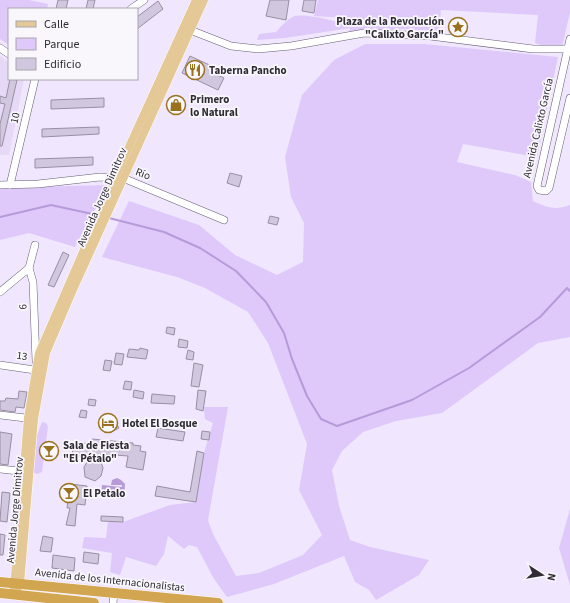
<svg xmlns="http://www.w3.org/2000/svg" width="570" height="603" font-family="'Source Sans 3',sans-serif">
<rect width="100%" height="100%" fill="#f0e6fe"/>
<path fill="#e6d9f8" d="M0,56L9,63V79H24L9,155H0Z"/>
<g fill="#dec9fa">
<path d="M0,0H29L48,4L47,9H9V45L0,39Z"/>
<path d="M318,0H570V12L561,52L535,43L538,15L441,10L439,32L405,29L349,33L350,28L285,38L257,40L259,34L276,32C281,27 287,19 295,16C306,13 339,22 350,25L351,20L347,18L314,16Z"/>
<path d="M365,44H424L558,57L537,157L463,144L457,162L515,175L531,182L533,201C546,207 555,211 570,205V337L538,343L442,413L396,421L363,432L342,451L332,470L339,506L350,540L370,547L429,560L419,575L376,600L369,590L355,582L344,556L274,584L227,597L214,579L197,547L189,545L184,549L168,536L164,554L156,566L126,557L120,575L110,572L112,553L82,548L84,537L106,538L108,522H123L170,505L196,502L204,453L213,423L205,419L204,407H228L208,520L213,534L236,576L259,573L303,555L322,535L299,490L307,444L268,343L248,312L205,288L177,277L102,257L129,201L199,225L235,255L277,275L303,262L304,223L291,197L285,157L302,95L334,60Z"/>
<path d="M108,185L75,247L29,233L0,240V188Z"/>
<path d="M42,422L46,423L48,426L42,472L37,474L33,472L37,435Z"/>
<path d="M570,509V585L559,548Z"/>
</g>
<path fill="#b69bd8" d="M117,478L121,480L125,484L124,499L101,497L102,485L122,487V485H111L112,480Z"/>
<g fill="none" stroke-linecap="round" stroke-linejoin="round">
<g stroke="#b69bd8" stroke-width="2">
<path d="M0,217L51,205L97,215"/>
<path d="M109,218L164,232L200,248L236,271L266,302L284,333L292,359L307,396L321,419L337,426L412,400L469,368L540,317L567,288L570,291"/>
</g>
</g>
<g fill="#d1c7de" stroke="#998fa5">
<path d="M58,0H68L66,9H56Z"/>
<path d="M88,0H95L93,9H86Z"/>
<path d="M270,0H289L286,20L266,16Z"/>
<path d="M304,0H316L314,13L302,11Z"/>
<path d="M158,1L163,9L137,29V17Z"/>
<path d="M190,56L216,68L215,74L224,78L218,90L182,73Z"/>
<path d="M10,79L17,80L2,146H0V124L5,104L0,103V96L6,98Z"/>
<path d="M104,98V107L51,109V100Z"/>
<path d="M99,127V134L42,137V129Z"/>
<path d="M93,157V165L35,168V159Z"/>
<path d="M230,173L242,176L239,187L227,183Z"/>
<path d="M270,216L279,218L277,225L268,223Z"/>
<path d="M63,252L69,255L54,287L48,285Z"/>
<path d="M167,327L175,328L174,335L166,333Z"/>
<path d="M179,339L188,341L187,348L178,347Z"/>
<path d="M140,348L148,350L146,359L127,357L129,349L139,350Z"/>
<path d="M188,350L194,352L193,360L186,359Z"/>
<path d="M116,353L124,354L122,365L114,364Z"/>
<path d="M105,360L112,361L110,371L103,370Z"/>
<path d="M194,363L203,365L199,387L191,386Z"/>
<path d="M125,381L132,382L131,390L123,389Z"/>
<path d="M134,390L144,392L143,399L133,397Z"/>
<path d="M198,390L206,391L203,411L196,409Z"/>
<path d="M19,391L27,392L24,408L16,407L15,412L0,410V401H5L6,398L18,399Z"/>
<path d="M152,394L175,396L174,404L151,403Z"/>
<path d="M89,399L96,400L95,406L88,405Z"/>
<path d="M81,410L87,411L86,418L79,417Z"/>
<path d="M115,421L119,428L113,431L109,425Z"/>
<path d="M158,428L185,432L183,441L156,437Z"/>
<path d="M202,431L210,432L209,440L201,439Z"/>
<path d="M0,432L12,434L8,465L0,464Z"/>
<path d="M92,439L133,443V445L141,446L140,451L146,452L143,470L126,467L128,456L101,454L100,459L103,468L101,476L95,481L85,477L84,467L90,457L72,455L74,442L91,444Z"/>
<path d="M197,451L204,453L196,502L155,496L157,486L190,492Z"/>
<path d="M70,484L87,486L85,505L77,504L75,526L66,525L70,508H67Z"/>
<path d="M2,492L10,493L7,522L0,521Z"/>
<path d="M101,516L123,517V522L101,521Z"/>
<path d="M0,534L5,535L3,555H0Z"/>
<path d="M43,536L53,538L51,552L40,551Z"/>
<path d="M84,552L99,554L98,564L83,562Z"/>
<path d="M53,555L75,558L74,571L52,568Z"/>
</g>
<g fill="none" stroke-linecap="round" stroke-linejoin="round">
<defs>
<g id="minor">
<path d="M131,9L144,0"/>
<path d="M185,28L231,46L258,49L291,46L364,33L430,36L533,49H570"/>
<path d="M570,39L537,186L539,190L546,191L549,188L570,98"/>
<path d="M0,48L9,54"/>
<path d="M0,185L38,184L100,177L123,178L224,220"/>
<path d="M10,185L35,79"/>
<path d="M35,245L29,268L33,282L36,361"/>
<path d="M0,292L29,268"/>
<path d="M0,365L42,371"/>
<path d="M0,415L34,419"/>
<path d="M0,469L28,472"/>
<path d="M113,603L114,593"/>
</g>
<g id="major">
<path d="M14,588L28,418L39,353L123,160L196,0"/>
<path d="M17,589L20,584L34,419L46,353L72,292L204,0"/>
</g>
<g id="highway">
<path d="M0,582L218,603"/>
<path d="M0,593L94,603"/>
</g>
</defs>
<use href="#minor" stroke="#665e72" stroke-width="8"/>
<use href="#major" stroke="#fff" stroke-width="9"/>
<use href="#highway" stroke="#fff" stroke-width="11"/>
<use href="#minor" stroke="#fff" stroke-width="7"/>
<use href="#major" stroke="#e4c996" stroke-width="8"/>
<use href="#highway" stroke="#d2a550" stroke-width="10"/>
</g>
<defs>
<symbol id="sight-ring" viewBox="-11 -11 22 22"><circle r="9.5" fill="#f9f7fc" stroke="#99711d" stroke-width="1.5"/><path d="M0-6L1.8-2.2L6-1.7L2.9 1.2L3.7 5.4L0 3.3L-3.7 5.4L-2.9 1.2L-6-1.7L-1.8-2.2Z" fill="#99711d"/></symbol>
<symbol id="restaurant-ring" viewBox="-11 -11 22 22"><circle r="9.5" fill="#f9f7fc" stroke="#99711d" stroke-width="1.5"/><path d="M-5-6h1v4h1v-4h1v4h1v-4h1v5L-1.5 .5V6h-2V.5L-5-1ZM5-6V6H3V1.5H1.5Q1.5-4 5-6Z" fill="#99711d"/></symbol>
<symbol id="shop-ring" viewBox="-11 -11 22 22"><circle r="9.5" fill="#f9f7fc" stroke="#99711d" stroke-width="1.5"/><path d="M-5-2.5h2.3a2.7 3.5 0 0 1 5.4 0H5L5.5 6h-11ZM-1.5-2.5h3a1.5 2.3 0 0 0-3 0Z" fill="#99711d"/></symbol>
<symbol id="hotel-ring" viewBox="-11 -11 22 22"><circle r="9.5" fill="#f9f7fc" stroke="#99711d" stroke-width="1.5"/><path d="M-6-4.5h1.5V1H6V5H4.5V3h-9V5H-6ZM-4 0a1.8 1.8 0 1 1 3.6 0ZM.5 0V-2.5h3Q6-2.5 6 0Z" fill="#99711d"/></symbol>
<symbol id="bar-ring" viewBox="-11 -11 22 22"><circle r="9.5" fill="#f9f7fc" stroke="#99711d" stroke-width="1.5"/><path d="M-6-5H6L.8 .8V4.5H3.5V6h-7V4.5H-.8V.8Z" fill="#99711d"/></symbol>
</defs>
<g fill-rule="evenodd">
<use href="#sight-ring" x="447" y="16" width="22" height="22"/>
<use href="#restaurant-ring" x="184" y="59" width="22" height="22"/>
<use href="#shop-ring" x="165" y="94" width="22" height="22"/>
<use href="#hotel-ring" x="97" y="412" width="22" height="22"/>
<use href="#bar-ring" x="38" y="440" width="22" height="22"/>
<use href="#bar-ring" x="58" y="482" width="22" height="22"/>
</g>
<g text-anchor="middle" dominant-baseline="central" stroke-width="3.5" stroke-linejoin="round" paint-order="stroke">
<g font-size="11" font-weight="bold" fill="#302c35" stroke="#f9f7fc" text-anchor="start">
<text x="444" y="21" text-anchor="end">Plaza de la Revolución<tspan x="444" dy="13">"Calixto García"</tspan></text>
<text x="209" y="70">Taberna Pancho</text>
<text x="190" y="99">Primero<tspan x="190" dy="13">lo Natural</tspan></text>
<text x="122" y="423">Hotel El Bosque</text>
<text x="63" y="445">Sala de Fiesta<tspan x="63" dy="13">"El Pétalo"</tspan></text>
<text x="83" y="493">El Petalo</text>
</g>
<g font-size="11" fill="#302c35" stroke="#f9f7fc">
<text transform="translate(15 118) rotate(-77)">10</text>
<text transform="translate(538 128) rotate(-77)">Avenida Calixto García</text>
<text transform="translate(143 174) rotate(21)">Río</text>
<text transform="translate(102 197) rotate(-66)">Avenida Jorge Dimitrov</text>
<text transform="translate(23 307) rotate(-92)">6</text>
<text transform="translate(22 356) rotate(7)">13</text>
<text transform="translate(15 510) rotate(-85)">Avenida Jorge Dimitrov</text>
<text transform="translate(110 580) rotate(6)">Avenida de los Internacionalistas</text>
</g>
</g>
<rect x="8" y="8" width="130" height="72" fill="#f9f7fc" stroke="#a9a6ac"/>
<rect x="16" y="21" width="20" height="6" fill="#e4c996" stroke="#a9a6ac"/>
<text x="44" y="28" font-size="12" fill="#302c35">Calle</text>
<rect x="16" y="38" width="20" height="12" fill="#dec9fa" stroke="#a9a6ac"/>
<text x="44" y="48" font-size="12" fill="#302c35">Parque</text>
<rect x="16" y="58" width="20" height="12" fill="#d1c7de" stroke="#a9a6ac"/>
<text x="44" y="68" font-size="12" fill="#302c35">Edificio</text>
<g transform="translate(542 575) rotate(102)" stroke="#f9f7fc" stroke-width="3" paint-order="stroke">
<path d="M0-3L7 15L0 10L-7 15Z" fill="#302c35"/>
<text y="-6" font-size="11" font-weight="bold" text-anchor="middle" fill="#302c35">N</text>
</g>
</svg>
